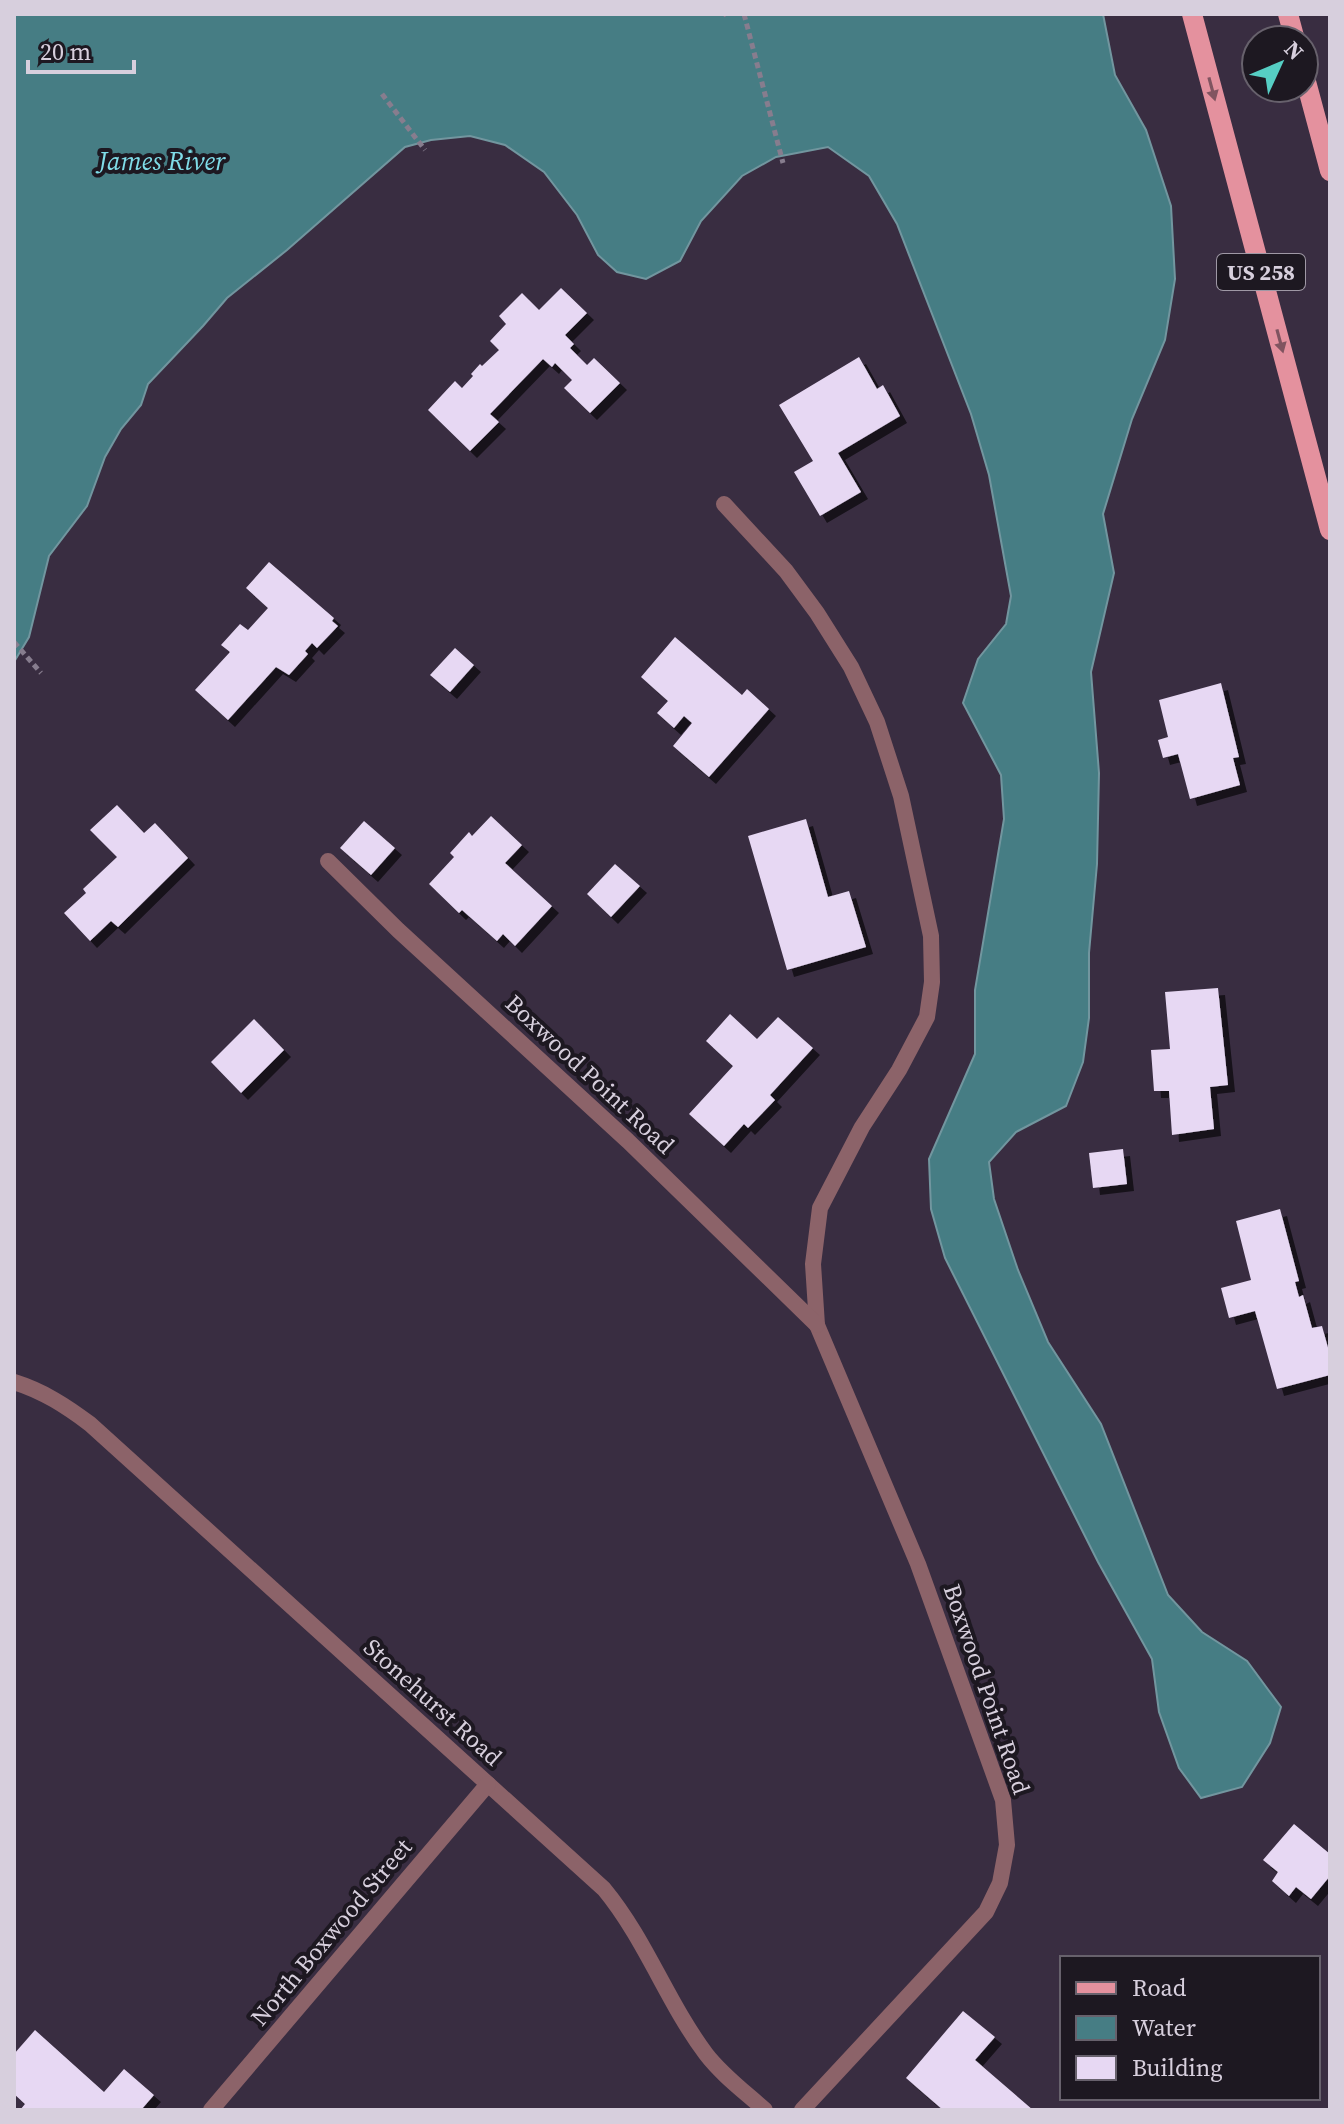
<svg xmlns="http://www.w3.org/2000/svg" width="1344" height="2124" font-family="'Source Serif 4',serif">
<defs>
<filter id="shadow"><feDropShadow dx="7" dy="7" stdDeviation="0" flood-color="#0009"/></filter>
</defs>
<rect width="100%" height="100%" fill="#392d41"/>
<path fill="#467d84" stroke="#72969f" stroke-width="2" d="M14,14H1103L1115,75L1146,130L1171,206L1175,279L1165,340L1132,419L1103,514L1114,573L1091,672L1099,773L1097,864L1089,953V1018L1083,1062L1066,1106L1016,1132L989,1162L994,1199L1018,1270L1048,1342L1101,1424L1168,1595L1202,1632L1247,1661L1281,1707L1270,1743L1242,1787L1201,1798L1179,1768L1159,1712L1152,1659L1098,1562L945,1258L931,1209L929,1159L975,1054V990L1004,819L1001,775L963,703L978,659L1006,624L1011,596L989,475L971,414L897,224L869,176L828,147L776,157L742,176L701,221L680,261L646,279L617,272L598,255L577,215L544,172L505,145L470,136L431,140L405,147L287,250L227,298L203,326L148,384L141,405L121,429L105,457L87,506L49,556L29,637L14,662Z"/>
<g fill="#e7d8f3" filter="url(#shadow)">
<path d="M561,288L587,313L565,335L574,344L570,348L587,365L594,358L620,383L590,413L564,388L572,380L555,363L552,367L543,359L490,414L499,422L470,451L428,410L455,381L462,388L473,376L471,374L480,364L482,366L499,350L490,341L506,324L499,316L522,293L539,310Z"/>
<path d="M859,357L877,389L883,385L900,416L838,453L861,492L820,516L794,472L813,461L779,405Z"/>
<path d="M269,562L334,618L332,621L338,626L317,648L312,643L305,651L308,654L289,675L276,667L228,720L195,690L230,652L221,645L240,624L248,630L268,608L246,588Z"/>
<path d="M675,637L742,695L747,689L769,709L709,777L673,746L692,723L684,716L674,728L657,713L668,701L641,677Z"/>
<path d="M455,648L474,665L450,692L430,675Z"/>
<path d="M1221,683L1239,757L1233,758L1240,785L1190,799L1178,754L1163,758L1158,740L1168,737L1159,700Z"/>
<path d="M117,805L144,833L155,823L188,858L118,927L111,921L90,941L64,913L86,893L83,889L117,857L90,830Z"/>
<path d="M491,816L522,845L505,863L552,906L515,946L503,934L497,941L462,910L459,913L429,884L454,857L450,853L469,832L472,836Z"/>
<path d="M806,819L828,897L849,891L866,947L787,970L748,836Z"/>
<path d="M364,821L395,848L371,875L340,848Z"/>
<path d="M615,864L640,886L611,917L587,894Z"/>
<path d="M1218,988L1228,1085L1210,1087L1214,1129L1172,1135L1169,1091H1154L1151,1050L1170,1049L1165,992Z"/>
<path d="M730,1014L757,1039L778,1017L813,1048L770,1095L775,1100L748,1128L744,1124L724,1146L689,1114L733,1066L706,1041Z"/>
<path d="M254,1019L284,1050L241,1093L211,1062Z"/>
<path d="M1123,1149L1127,1184L1093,1188L1089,1153Z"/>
<path d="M1280,1209L1299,1281L1295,1282L1299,1297L1303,1295L1312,1328L1322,1326L1330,1355V1375L1277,1389L1255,1311L1229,1318L1221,1288L1251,1280L1236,1221Z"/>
<path d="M1294,1824L1330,1854V1876L1311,1899L1296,1887L1289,1896L1272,1881L1278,1872L1263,1860Z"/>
<path d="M963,2011L995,2037L975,2060L1033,2110H943L906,2078Z"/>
<path d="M35,2030L104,2092L124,2069L154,2095L141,2110H20L25,2104L14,2094V2054Z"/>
</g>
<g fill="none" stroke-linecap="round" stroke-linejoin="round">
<g stroke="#877d8e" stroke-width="5" stroke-dasharray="6 4" stroke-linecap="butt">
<path d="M744,14L783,163"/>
<path d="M723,15L725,14"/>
<path d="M382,94L425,150"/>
<path d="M14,642L41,673"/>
</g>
<g stroke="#8c6369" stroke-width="16">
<path d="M724,504L786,571L817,613L851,667L877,722L901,796L931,936L932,982L927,1017L899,1070L862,1127L820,1208L813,1264L817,1325L918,1564L1003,1800L1007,1845L1000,1883L986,1912L802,2110"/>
<path d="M328,861L398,930L628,1141L817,1325"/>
<path d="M14,1382C43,1391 66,1406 90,1424L604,1889C646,1940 667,2002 706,2054C722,2075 745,2092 765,2110"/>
<path d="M211,2110L488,1784"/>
</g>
<g stroke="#e4919e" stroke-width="20">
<path d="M1192,14L1330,530"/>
<path d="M1288,14L1295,40"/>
<path d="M1304,74L1330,171"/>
</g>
</g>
<defs><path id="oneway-solid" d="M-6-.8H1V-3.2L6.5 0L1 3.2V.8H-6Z" transform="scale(2)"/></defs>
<g fill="#805460">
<use href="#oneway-solid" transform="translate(1212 89) rotate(75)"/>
<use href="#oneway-solid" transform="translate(1280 341) rotate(75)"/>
</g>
<g text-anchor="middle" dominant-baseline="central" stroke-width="8" stroke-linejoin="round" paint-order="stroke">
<rect fill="#1d1821" stroke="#9f98a5" stroke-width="2" x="1217" y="254" width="88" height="36" rx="6"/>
<g font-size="22" font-weight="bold" fill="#d7cfdd">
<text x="1261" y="272">US 258</text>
</g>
<g font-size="24" fill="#d7cfdd" stroke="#1d1821">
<text transform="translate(590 1074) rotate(43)">Boxwood Point Road</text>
<text transform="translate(987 1689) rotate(71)">Boxwood Point Road</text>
<text transform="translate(433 1702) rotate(42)">Stonehurst Road</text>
<text transform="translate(331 1932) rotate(-50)">North Boxwood Street</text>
</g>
<g font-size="26" font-style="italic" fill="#80dce8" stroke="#1d1821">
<text x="162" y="161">James River</text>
</g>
</g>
<rect width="1344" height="2124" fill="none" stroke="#d7cfdd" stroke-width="32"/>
<rect x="1060" y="1956" width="260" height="144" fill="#1d1821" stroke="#67616c" stroke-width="2"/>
<rect x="1076" y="1982" width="40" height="12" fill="#e4919e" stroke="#67616c" stroke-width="2"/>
<text x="1132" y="1996" font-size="24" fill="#d7cfdd">Road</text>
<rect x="1076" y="2016" width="40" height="24" fill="#467d84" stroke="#67616c" stroke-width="2"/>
<text x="1132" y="2036" font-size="24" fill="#d7cfdd">Water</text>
<rect x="1076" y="2056" width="40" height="24" fill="#e7d8f3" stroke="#67616c" stroke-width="2"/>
<text x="1132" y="2076" font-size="24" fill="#d7cfdd">Building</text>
<g transform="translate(1280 64) rotate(46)"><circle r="38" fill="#1d1821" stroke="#67616c" stroke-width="2"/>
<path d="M0-6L14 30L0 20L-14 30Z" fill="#56cec4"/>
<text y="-12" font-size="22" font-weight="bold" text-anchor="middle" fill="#d7cfdd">N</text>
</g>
<path d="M28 60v12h106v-12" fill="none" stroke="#d7cfdd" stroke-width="4"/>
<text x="40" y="60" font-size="24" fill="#d7cfdd" stroke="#1d1821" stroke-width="6" paint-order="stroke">20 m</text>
</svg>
